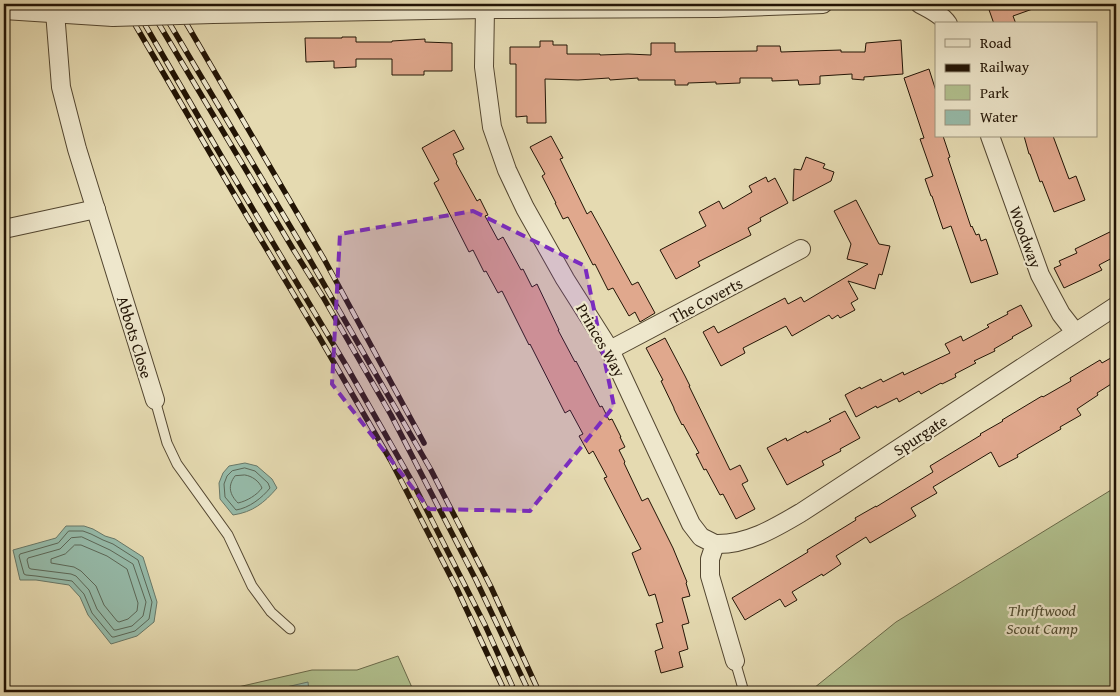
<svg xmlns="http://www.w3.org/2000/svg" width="1120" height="696" font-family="'Gentium Book Plus',serif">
<rect width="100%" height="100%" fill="#e5dab1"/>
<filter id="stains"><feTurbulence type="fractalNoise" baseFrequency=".004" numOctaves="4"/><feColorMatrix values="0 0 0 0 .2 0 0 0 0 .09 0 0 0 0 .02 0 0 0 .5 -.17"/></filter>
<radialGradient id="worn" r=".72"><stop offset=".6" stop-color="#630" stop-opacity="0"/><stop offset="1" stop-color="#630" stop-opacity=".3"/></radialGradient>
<g fill="#b1c08e" stroke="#6a6a4a">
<path d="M1116,487V692H809L896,622Z"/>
<path d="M398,656L414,692H222L225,690L312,670H357Z"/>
</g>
<g fill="#96bbaa" stroke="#687868">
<path d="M245,463L257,466L272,479L277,488C264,503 253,512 233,515L220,499L219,483L223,473L229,466Z"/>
<path d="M66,526H84L93,529L105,536L115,539L143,557L157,602L154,622L137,636L111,644L88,615L80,597L69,585L36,580H20L13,550L56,538Z"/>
<path d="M308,682L309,692H273L282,688Z"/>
</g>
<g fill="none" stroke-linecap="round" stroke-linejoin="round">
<g stroke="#5c6858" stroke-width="1">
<path d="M245,468L255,471L268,483L270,488C262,498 249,508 236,510L225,497L224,484L227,476L232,471Z"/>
<path d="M245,475C252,476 259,481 262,488C257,495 247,501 238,503C230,495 227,486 235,476Z"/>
<path d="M69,531H83L91,534L103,540L113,544L138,560L152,602L149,619L135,631L114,637H112L92,613L84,594L72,581L36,576L26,575L24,574L19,556L20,554L58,543Z"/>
<path d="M82,537L110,550L133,564L146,602L143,616L132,626L116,630H114L97,609L89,590L76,576L71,574L31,569L29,568L27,560L28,558L60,549L71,538Z"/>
<path d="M75,545H81L107,556L127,569L138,603L137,611L128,619L119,622L117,621L104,605L96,586L81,571L74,567L51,563V559L65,554Z"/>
</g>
</g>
<g fill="#e0a88d" stroke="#221405">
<path d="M987,4H1041V6L1013,16L1016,24H994Z"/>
<path d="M342,37H356V42H392V41L425,39V42L452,43V71H424V75H392V59H356V67L334,68V61L306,62L305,38H342Z"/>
<path d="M901,40L903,74L864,77V80L852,79V74L820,76V84L799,85L798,80L772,81V78H740V83L716,84V82L688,83V85H675V80H638V78L610,80L609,78L578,80L545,79L546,123H527V116L516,117V64H510V47H540V41H553V45H567V54H600V55L628,54L651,55V43H675V52L757,51V46H780L781,52L841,50V52H865L866,43Z"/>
<path d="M929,69L936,91V136H943L950,157L948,158L971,227L972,226L976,235L979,234L981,241L986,239L998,274L971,283L951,226L943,229L932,196H931L925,179L933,176L920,139L924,138L904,78Z"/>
<path d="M454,130L464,149L453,154L457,162L456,163L477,201L480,199L488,215L485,216L498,240L503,237L521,270L523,269L532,287L537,284L559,330H558L575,362L576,361L600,407L602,406L609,420L612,419L621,437H620L625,447L619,450L625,462L624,463L642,501L648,498L673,548L687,582L686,583L690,596L682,598L689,623L682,625L688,649L679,652L683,667L661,673L655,651L663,648L656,624L663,622L655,594L649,596L632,553L641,549L604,478L607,477L593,451L589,454L579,436L583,434L570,410L565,413L530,344L529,345L502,291L498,293L486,271L484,272L473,250L469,252L434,183L439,180L422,148Z"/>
<path d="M551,136L563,158L560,159L587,214L591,211L632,285L638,282L655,313L640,322L635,312L629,316L613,288L608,290L595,264L593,265L568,217L563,219L555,203H556L542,176L545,174L530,147Z"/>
<path d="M1024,136H1053L1069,179L1076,176L1085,200L1054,212L1042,181L1040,182L1030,154H1029Z"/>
<path d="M806,157L825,164L823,168L834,172L831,181L793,201L794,169L801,170Z"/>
<path d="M766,177L768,182L775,178L788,203L760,218L761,221L748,228L751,235L698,262L700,266L676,279L660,250L706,226L699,212L719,201L723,209L752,192L749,186Z"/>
<path d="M856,200L879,244L890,246L882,275L879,274L875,289L848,281L858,299L851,303L855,310L840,318L838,315L832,319L829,315L792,336L786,326L743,348L745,353L721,366L703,332L714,326L718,333L785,298L788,304L801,297L804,302L868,264L847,259L851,244L834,211Z"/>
<path d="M1116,229V256L1099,265L1102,270L1064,288L1054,268L1061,265L1059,261L1077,253L1075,249Z"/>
<path d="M1021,305L1032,326L1012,337L1013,338L994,349L995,351L974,361L976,363L955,374L956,377L942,384L941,383L921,394L919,391L899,402L897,398L877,408L876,406L856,417L845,395L860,387L861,389L881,379L883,382L903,372L904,375L950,353L945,344L961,336L963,341L989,327L987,325L1008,314L1007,312Z"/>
<path d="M665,338L685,376L690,386H689L730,470L740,465L748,481L742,484L755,509L736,519L723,494L720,495L706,469L704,470L696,454L699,453L683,424L682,425L674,409V408L661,381L663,380L646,348Z"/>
<path d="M1116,355V381L1097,393L1098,395L1077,409L1081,415L1060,427L1061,429L1017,455L1018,457L999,467L991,452L933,487L937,493L911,508L916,516L870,543L866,537L836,556L841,564L823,576L822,574L792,592L797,600L785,607L780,599L745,620L732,598L808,552L807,550L856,520L855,518L876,506V507L933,472L930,466L981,435L980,434L1003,421L1002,420L1042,396L1043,397L1071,381L1070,378L1100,360L1102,363Z"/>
<path d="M845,411L860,438L840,449L841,451L822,461L824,465L787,485L767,448L786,438L787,441L806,431L807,433L831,421L829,419Z"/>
</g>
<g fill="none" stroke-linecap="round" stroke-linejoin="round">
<defs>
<g id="service">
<path d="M155,400L167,443L177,464L228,535L252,586L271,612L290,629"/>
<path d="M735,661L744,692"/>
</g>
<g id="minor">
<path d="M488,4L485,9L484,67L492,127L507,170L525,208L565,279L610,350L691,524L701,537L715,544L710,559V576L735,661"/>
<path d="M920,4C930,9 942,15 948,24"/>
<path d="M4,10L113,17"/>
<path d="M55,12L61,87L77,149L155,400"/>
<path d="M213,14L485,9L717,8L823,4"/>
<path d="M990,136L1040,275L1061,314L1075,332"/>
<path d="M4,229L96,209"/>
<path d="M610,350L801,249"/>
<path d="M715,544C747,545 775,528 802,512L1116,306"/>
</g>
</defs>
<use href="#service" stroke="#534630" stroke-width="11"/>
<use href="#minor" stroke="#534630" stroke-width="20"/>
<use href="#service" stroke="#eee7cc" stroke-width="9"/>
<use href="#minor" stroke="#eee7cc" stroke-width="18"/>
<defs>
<g id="rail">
<path d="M123,4L248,218L318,335L391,461L457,589L505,692"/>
<path d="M133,4L223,159L347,367L413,483L485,625L515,692"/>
<path d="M147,4L293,249L323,297L391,415L476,580L529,692"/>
<path d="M158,4L306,253L431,470L491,587L539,692"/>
<path d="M175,4L324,259L424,443"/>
</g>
</defs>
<use href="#rail" stroke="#221405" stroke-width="5.5"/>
<use href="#rail" stroke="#eee7cc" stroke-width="4" stroke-dasharray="11" stroke-linecap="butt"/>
<defs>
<path id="minor-bridge" d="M113,17L213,14"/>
</defs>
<use href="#minor-bridge" stroke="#534630" stroke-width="20" stroke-linecap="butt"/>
<use href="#minor-bridge" stroke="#eee7cc" stroke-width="18"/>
</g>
<path fill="#7b2cbf" fill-opacity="0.2" stroke="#7b2cbf" stroke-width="4" stroke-dasharray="10 6" stroke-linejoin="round" d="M473,211L585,266L614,406L530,511L429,509L332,384L340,234Z"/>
<g text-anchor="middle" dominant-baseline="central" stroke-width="4.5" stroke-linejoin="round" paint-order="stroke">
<g font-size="16" fill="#221405" stroke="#eee7cc">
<text transform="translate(1026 237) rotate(70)">Woodway</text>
<text transform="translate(706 300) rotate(-28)">The Coverts</text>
<text transform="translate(135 337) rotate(73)">Abbots Close</text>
<text transform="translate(601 340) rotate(60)">Princes Way</text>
<text transform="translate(920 435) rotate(-33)">Spurgate</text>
</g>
<g font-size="16" font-style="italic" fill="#545035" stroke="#eee7cc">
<text x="1042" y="610">Thriftwood<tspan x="1042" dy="18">Scout Camp</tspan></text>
</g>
</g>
<rect width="1120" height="696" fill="none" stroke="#e5dab1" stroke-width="20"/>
<rect x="5" y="5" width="1110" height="686" fill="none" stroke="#221405" stroke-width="2.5"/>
<rect x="10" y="10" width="1100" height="676" fill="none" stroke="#221405"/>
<rect x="935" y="22" width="162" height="115" fill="#eee7cc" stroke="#9c937c"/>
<rect x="945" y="39" width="25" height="8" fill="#eee7cc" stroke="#9c937c"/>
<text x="980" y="48" font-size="15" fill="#221405">Road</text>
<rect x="945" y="64" width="25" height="8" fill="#221405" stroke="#9c937c"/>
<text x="980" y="72" font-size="15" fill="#221405">Railway</text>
<rect x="945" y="85" width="25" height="15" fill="#b1c08e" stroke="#9c937c"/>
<text x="980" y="98" font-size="15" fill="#221405">Park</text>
<rect x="945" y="110" width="25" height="15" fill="#96bbaa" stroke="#9c937c"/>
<text x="980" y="122" font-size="15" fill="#221405">Water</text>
<rect width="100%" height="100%" filter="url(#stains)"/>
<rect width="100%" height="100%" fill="url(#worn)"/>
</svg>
